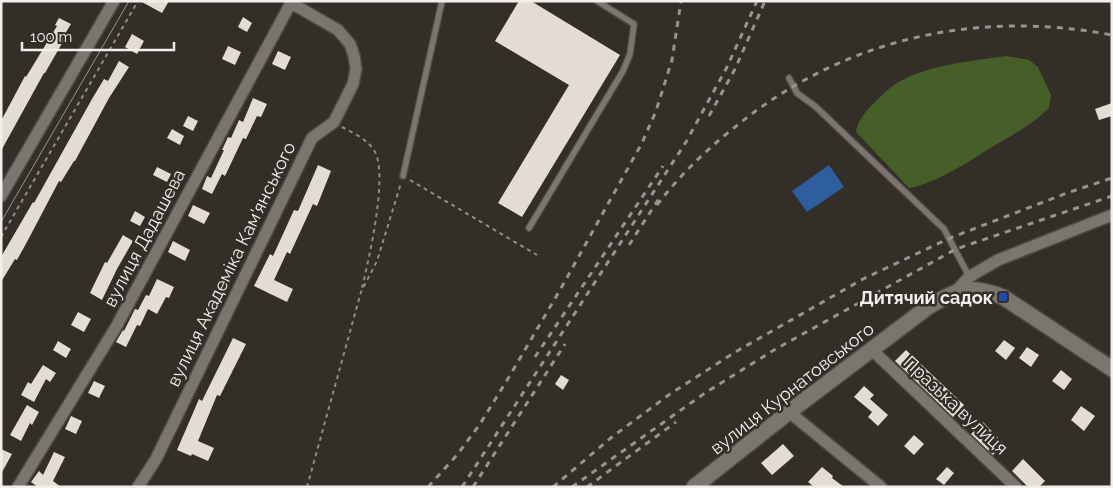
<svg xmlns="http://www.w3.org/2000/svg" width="1113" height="488" font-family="Raleway,sans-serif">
<rect width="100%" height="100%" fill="#332e28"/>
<path fill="#465f29" d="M1006,56L1029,60L1038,67L1051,95L1049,108C1032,125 1012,135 992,147C968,162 937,183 909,188L856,132C857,121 866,111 874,103C880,97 887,90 894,85C926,64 969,62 1006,56Z"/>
<path fill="#2e5da0" d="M829,165L844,187L807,212L792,191Z"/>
<g fill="#e3dcd5">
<path d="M140,1H169L162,13Z"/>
<path d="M519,1H531L620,55L522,217L498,203L569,85L495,41Z"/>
<path d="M243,17L252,23L247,32L238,27Z"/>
<path d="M59,18L71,24L63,37L65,38L45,73H44L1,151V121L25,76L26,77L57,26L55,25Z"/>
<path d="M132,34L144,41L137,54L125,47Z"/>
<path d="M228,46L241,52L235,65L222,59Z"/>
<path d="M278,51L291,57L285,70L272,64Z"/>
<path d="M119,61L129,67L109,98L75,161H74L61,182L59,181L28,240L17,260L15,259L1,282V257L33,202L34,203L92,99L104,79L108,81Z"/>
<path d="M253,98L267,104L261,117L257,116L246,139L243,138L225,176L222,174L212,194L202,189L207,176L211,178L224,150H222L228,137L231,138L239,120L243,122Z"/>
<path d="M1112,103V116L1099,120L1095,109Z"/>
<path d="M188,116L198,121L193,131L183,126Z"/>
<path d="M172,129L184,136L180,145L167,138Z"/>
<path d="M318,165L331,171L317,206L313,204L290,254L287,252L274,280L293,289L287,302L254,286L270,254L273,256L294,210L298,211Z"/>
<path d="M157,167L171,174L167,182L153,175Z"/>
<path d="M193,205L210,213L204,224L188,216Z"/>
<path d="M135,211L145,217L140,226L130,221Z"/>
<path d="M123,235L133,241L117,269L102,300L90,293L105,262L107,263Z"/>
<path d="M173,241L190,250L185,261L168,252Z"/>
<path d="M157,279L174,287L169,298L166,297L157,314L148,309L140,326L137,325L126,347L116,342L123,330L124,331L135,309L138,310L146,295L149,296Z"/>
<path d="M78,312L91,319L84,332L71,325Z"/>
<path d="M233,338L246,344L220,396L217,395L198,441L214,448L208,461L192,454L191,456L177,450L199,399L202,401Z"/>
<path d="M1004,340L1015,348L1006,360L995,351Z"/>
<path d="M58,341L71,349L66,358L53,350Z"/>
<path d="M1027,347L1039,355L1031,367L1019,358Z"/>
<path d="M906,350L964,405L953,417L895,361Z"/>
<path d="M43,365L56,373L50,382L46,379L34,402L21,395L28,382L31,384Z"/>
<path d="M1061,370L1072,379L1064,390L1052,381Z"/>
<path d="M561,375L569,380L563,390L555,384Z"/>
<path d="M94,381L105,386L99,398L88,393Z"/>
<path d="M864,386L874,395L870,399L888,415L878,426L868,417L872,412L854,397Z"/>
<path d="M27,405L39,412L32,425L30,423L21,441L10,435Z"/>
<path d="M1081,406L1095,416L1084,431L1071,420Z"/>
<path d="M71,416L82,421L76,434L65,429Z"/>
<path d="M983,422L1004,444L993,455L971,434Z"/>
<path d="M914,435L924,444L914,455L904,446Z"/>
<path d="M783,444L794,456L772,475L761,463Z"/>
<path d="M1,449L12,454L1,474Z"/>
<path d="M54,452L65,457L53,481L61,487H38L31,482L39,471L43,475Z"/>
<path d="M1023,459L1045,481L1039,487H1028L1012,471Z"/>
<path d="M822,467L833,476L832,478L844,487H814L808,482Z"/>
<path d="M947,467L954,473L944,485L936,479Z"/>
</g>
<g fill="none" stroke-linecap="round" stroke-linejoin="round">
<defs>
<g id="lane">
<path d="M789,78L797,93L816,107L944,229L970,278"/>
<path d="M403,176L442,1"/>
<path d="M529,228L623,71L630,54L634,24L597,1"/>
</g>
<g id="street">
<path d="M1,196L114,1"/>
<path d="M954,293L969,277L998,260L1112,215"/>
<path d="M871,349L1016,487"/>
<path d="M789,412L881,487"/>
<path d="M18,487L116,327L292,1"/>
<path d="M138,487L156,459L312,138L334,122L353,84L356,69L354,56L350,44L338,30L291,3"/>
</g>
<path id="secondary" d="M694,487L789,412L928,307C958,289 970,284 1003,297L1112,369"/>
</defs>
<use href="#lane" stroke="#4e4a45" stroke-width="8"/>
<use href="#street" stroke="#4e4a45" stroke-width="14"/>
<use href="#secondary" stroke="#4e4a45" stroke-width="18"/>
<g stroke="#908c87" stroke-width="2" stroke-dasharray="4 4" stroke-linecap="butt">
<path d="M342,127C353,133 369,140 375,152C388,177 369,258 362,288"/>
<path d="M410,180L537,255"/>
<path d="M1,237L138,1"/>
<path d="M307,487L361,292L377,261L401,183"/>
</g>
<use href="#lane" stroke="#7b756f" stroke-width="5.5"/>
<use href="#street" stroke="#7b756f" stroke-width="11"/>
<use href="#secondary" stroke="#7b756f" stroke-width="15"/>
<path stroke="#97938e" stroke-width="1" d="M1,222L129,1"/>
<g stroke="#97938e" stroke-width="3" stroke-dasharray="6 6" stroke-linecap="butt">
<path d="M709,116L735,69L765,1"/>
<path d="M657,205C680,175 706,150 735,127C843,39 975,9 1112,35"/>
<path d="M629,245L660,197"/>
<path d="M535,357L663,166"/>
<path d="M428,487L457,455L480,424L509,377L560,290L642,143L656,111L672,60L681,1"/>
<path d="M462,487L686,142L727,67L757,1"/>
<path d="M473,487L565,344"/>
<path d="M553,487L612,437L670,394L737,351L863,279L950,238L1067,193L1112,178"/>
<path d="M572,487L705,393L774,350L956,249L1112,196"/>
<path d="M587,487L676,422"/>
</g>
</g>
<rect fill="#1a4fb4" stroke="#332e28" stroke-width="2" x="998" y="292" width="10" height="10" rx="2.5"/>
<g text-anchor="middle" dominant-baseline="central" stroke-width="5" stroke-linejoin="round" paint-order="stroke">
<g font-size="18" fill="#f2efeb" stroke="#332e28">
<text transform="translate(144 238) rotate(-62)">вулиця Дадашева</text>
<text transform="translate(231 264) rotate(-64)">вулиця Академіка Кам'янського</text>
<text transform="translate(792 388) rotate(-38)">вулиця Курнатовського</text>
<text transform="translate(956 405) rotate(43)">Празька вулиця</text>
</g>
<g font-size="18" font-weight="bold" fill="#f2efeb" stroke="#332e28" text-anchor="end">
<text x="993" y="297">Дитячий садок</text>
</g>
</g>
<rect width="1113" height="488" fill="none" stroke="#f2efeb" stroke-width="5"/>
<path d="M22 42v8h152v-8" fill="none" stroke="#f2efeb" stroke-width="2.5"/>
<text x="30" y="42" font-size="15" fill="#f2efeb" stroke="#332e28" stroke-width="4" paint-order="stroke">100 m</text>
</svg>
